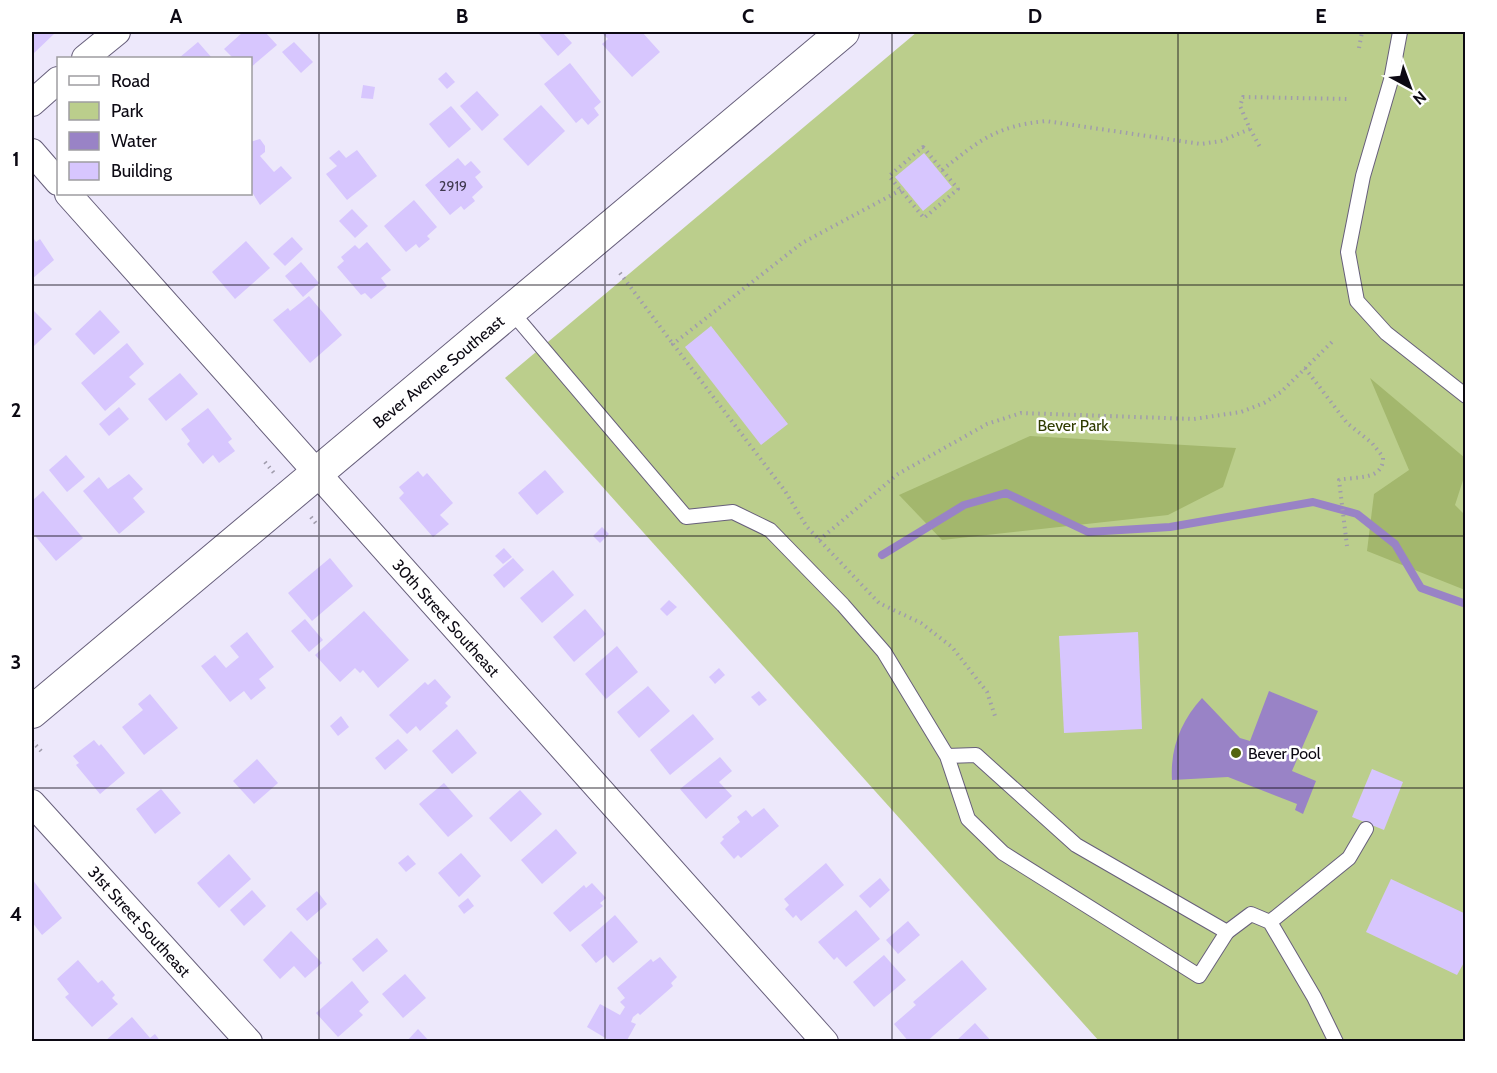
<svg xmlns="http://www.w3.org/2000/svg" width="1497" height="1073" font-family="Cabin,sans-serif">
<rect width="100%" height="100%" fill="#ede8fb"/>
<path fill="#bbce8c" d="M917,32H1465V1041H1099L505,378Z"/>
<g fill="#a3b76d">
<path d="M1370,378L1465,458V474L1455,505L1465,515V590L1367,551L1374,494L1409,470Z"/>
<path d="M1030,436L1236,448L1223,487L1168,515L942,540L899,495Z"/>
</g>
<path fill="#9983c6" d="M1269,691L1318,711L1292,771L1316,781L1303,814L1295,810L1297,804L1228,777L1172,780C1170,748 1181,721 1202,698L1240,738L1250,741Z"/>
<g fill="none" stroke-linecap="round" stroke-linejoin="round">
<path stroke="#9983c6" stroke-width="8" d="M882,555L964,505L1006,493L1088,532L1170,527L1313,502L1357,514L1395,544L1421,588L1466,604"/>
</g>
<g fill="#d7c6fe">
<path d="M32,32H54L55,33L32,55Z"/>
<path d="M243,32H265L277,45L250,68V58H233L224,49Z"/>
<path d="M542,32H562L572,43L558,56L539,34Z"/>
<path d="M607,32H642L660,52L632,77L602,44L608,39L603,34Z"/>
<path d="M198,42L212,58H179Z"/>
<path d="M294,42L313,62L301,73L282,52Z"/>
<path d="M570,63L601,102L594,108L599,115L588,125L582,118L576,123L544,84Z"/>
<path d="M446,72L455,82L447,89L438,79Z"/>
<path d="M363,85L375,87L373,99L361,98Z"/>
<path d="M477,91L499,115L482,131L460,106Z"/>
<path d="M541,105L565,131L528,166L503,139Z"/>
<path d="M451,106L471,129L449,148L429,124Z"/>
<path d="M260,139L265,146V152L260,156L274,172L281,166L292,178L260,205L250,189V142Z"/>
<path d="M339,150L346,158L357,150L377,176L347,200L326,174L337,166L329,158Z"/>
<path d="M924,153L952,187L923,211L895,177Z"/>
<path d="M458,158L465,166L471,161L481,172L475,177L483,187L472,197L475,201L464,210L461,206L450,215L425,185Z"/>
<path d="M414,200L437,227L427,236L430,239L419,248L416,244L406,252L384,226Z"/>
<path d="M352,209L368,226L355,238L339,221Z"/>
<path d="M32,236L36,242L40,239L54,260L32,279Z"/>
<path d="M292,237L303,249L285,266L273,254Z"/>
<path d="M246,241L270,268L235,299L212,272Z"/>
<path d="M367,242L391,270L381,278L387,286L371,299L365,293L361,295L337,267L344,261L341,257L355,245L359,249Z"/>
<path d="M301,262L319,283L303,297L285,276Z"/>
<path d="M309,296L342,335L310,363L273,320L288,308L290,311Z"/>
<path d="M33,310L52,329L34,346L32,344Z"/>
<path d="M100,310L120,332L94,355L75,334Z"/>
<path d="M711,326L788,424L761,445L685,347Z"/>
<path d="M127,343L144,364L129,377L136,384L105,411L81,383Z"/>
<path d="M180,373L198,394L166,421L148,399Z"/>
<path d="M119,407L129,419L109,436L99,424Z"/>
<path d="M208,408L232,439L228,442L235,451L219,463L213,455L203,464L187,444L190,441L181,429Z"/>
<path d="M66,455L85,477L67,492L49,470Z"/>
<path d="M545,470L564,492L537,515L518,493Z"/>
<path d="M418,471L423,477L427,473L453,503L440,515L449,524L433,537L399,498L404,493L399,487Z"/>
<path d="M129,474L143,489L133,498L145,512L119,534L83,491L99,477L108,489Z"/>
<path d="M43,491L83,538L56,561L32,532V501Z"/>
<path d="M602,527L609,534L600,543L593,536Z"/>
<path d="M504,548L512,557L503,564L495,556Z"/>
<path d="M330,558L353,586L312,621L288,593Z"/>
<path d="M513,558L524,570L504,588L493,575Z"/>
<path d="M553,570L574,595L542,623L520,598Z"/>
<path d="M669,600L677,607L667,616L660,609Z"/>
<path d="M585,609L606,634L574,662L553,637Z"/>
<path d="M364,611L409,660L378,688L363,670L360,673L355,668L340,682L315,655Z"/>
<path d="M305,619L323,640L309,652L291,631Z"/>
<path d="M247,632L274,667L259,679L266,688L251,700L244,691L230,702L201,666L215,655L226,668L239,657L230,646Z"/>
<path d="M1138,632L1142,729L1064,733L1059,636Z"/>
<path d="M617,646L638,672L606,699L585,674Z"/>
<path d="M719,668L725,675L715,684L709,677Z"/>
<path d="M435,679L451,697L445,703L448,706L420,731L416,726L407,734L389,715L425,682L428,685Z"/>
<path d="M648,686L670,711L639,738L617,712Z"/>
<path d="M759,691L767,700L759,706L751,697Z"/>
<path d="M150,694L178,728L144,755L122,727L143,710L138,704Z"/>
<path d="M693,714L714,739L670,775L650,750Z"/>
<path d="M341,716L349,727L338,736L330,726Z"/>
<path d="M457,729L477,753L452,774L432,751Z"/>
<path d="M398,739L408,750L385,770L375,758Z"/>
<path d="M94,740L99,746L101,744L125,773L100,794L76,765L79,763L73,756Z"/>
<path d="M720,757L732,771L719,782L732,796L706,819L680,789Z"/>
<path d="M257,759L278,783L254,804L233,781Z"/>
<path d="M1372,769L1403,782L1384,830L1352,817Z"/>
<path d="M444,783L473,816L448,837L419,804Z"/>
<path d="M161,789L181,813L155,834L136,809Z"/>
<path d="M520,790L542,814L511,842L489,818Z"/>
<path d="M764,808L779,826L741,858L738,855L734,859L720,843L724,839L722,837L740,822L737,817L746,810L752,817Z"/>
<path d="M556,829L577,853L542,884L521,860Z"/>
<path d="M461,853L481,876L459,897L438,873Z"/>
<path d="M229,854L251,879L219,908L197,883Z"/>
<path d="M408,855L416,864L406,872L398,863Z"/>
<path d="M826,863L844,885L801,921L796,915L793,918L785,909L789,905L784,899Z"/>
<path d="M880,878L890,890L870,908L859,896Z"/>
<path d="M32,879L62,918L42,935L32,922Z"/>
<path d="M1391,879L1466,914V959L1457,975L1366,932Z"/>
<path d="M592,883L606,898L600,903L603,906L570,932L553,913L584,885L586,888Z"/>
<path d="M252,890L266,906L244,926L230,910Z"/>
<path d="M317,891L327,904L307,921L296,909Z"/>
<path d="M468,898L474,906L464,914L458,906Z"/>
<path d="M856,910L880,939L846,967L837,957L834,960L818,942Z"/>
<path d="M615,915L638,942L613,963L606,955L596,963L581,945Z"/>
<path d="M908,921L920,935L898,954L886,940Z"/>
<path d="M291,931L322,963L305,978L294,966L280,979L263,960Z"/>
<path d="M377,938L388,951L363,972L352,959Z"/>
<path d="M884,955L906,980L874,1007L853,982Z"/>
<path d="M660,957L677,977L671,983L673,986L640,1015L638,1013L633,1017L631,1022L636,1024L626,1042H612L587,1027L600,1004L620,1015L625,1007L620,1002L625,998L617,988L651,959L653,962Z"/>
<path d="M78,960L98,983L102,980L115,995L112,998L118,1004L92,1027L65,997L69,994L57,979Z"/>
<path d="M962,960L987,989L926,1042H909L894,1024L916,1005L913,1002Z"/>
<path d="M405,974L426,998L403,1018L382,994Z"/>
<path d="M352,981L369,1002L359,1011L363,1015L338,1037L316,1013Z"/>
<path d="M132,1017L150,1038L155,1034L161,1042H104Z"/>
<path d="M975,1023L992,1042H955Z"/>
<path d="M418,1029L430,1042H406Z"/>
</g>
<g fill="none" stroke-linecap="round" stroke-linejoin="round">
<defs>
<g id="service">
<path d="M1400,32L1391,80L1363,176L1348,252L1357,301L1386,333L1466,396"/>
<path d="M511,311L686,517L733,512L770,530L843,605L884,652L947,756L968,819L1003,853L1199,976L1227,932L1076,845L976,755L947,756"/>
<path d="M1270,922L1349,858L1366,829"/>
<path d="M1227,932L1251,914L1270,922L1314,997L1336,1042"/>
</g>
<g id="minor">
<path d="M85,58L117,32"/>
<path d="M32,103L58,80"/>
<path d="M32,152L58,182"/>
<path id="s1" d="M68,194L825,1042"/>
<path id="s2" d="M32,803L249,1042"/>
</g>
<g id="tertiary">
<path id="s3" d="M32,712L843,32"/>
</g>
</defs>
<use href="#service" stroke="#675f7b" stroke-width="16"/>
<use href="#minor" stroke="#675f7b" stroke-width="28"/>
<use href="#tertiary" stroke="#675f7b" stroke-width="34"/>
<g stroke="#a09cac" stroke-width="4" stroke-dasharray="1.5 4.5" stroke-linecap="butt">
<path d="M1359,48L1362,32"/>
<path d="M1250,129L1261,149"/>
<path d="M923,147L958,189L924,218L889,176Z"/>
<path d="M942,170C980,140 996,126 1046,121L1201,144L1221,141L1250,129L1240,106L1243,97L1349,99"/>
<path d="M901,190L802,243L673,344L785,491L807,527L879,603L921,623L952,647L987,692L995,716"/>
<path d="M620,273L673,344"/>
<path d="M1305,368L1347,423L1372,443L1383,457C1384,481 1356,476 1339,480L1347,546"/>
<path d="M265,462L274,473"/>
<path d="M311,517L318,526"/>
<path d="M819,540L898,474L987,424L1021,413L1194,419L1241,412L1264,403L1281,392L1335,339"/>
<path d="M32,741L42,752"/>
</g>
<use href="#service" stroke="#fff" stroke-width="14"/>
<use href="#minor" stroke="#fff" stroke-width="26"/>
<use href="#tertiary" stroke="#fff" stroke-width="32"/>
</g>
<path fill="none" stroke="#0c0913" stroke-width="1.5" stroke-opacity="0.55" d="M319,32V1042M605,32V1042M892,32V1042M1178,32V1042M32,285H1466M32,536H1466M32,788H1466"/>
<circle fill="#54650e" stroke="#fff" stroke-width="2" cx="1236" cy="753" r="6"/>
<g text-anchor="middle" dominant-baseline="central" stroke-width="5" stroke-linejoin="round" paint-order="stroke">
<g font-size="14" fill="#3f384e">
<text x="453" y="186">2919</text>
</g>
<g font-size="16" fill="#0c0913" stroke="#fff">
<text stroke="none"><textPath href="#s3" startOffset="530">Bever Avenue Southeast</textPath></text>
<text stroke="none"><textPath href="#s1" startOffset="568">30th Street Southeast</textPath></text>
<text stroke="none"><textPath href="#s2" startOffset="160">31st Street Southeast</textPath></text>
</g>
<g font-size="16" fill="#2f3b01" stroke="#fff">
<text x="1073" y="425">Bever Park</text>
</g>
<g font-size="16" fill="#0c0913" stroke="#fff" text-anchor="start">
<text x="1248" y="753">Bever Pool</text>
</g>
</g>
<rect width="1497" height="1073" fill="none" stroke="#ffffff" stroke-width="66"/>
<rect x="57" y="57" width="195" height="138" fill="#ffffff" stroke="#9e9da1" stroke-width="1.5"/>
<rect x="69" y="76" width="30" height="9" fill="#ffffff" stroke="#9e9da1" stroke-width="1.5"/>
<text x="111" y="87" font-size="18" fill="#0c0913">Road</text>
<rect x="69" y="102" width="30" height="18" fill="#bbce8c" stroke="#9e9da1" stroke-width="1.5"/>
<text x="111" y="117" font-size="18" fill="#0c0913">Park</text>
<rect x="69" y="132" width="30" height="18" fill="#9983c6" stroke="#9e9da1" stroke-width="1.5"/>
<text x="111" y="147" font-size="18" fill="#0c0913">Water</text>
<rect x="69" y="162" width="30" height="18" fill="#d7c6fe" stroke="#9e9da1" stroke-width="1.5"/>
<text x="111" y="177" font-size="18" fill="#0c0913">Building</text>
<g transform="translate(1410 87) rotate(139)" stroke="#ffffff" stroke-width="4.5" paint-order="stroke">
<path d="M0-4.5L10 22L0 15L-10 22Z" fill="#0c0913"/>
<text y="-9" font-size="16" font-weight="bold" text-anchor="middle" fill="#0c0913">N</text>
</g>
<rect x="33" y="33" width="1431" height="1007" fill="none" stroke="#0c0913" stroke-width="2"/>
<g font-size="20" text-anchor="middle" font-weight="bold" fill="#0c0913">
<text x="176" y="23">A</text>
<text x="462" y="23">B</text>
<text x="748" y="23">C</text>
<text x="1035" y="23">D</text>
<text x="1321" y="23">E</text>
<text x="16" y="166">1</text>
<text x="16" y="417">2</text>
<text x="16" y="669">3</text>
<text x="16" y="921">4</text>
</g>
</svg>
